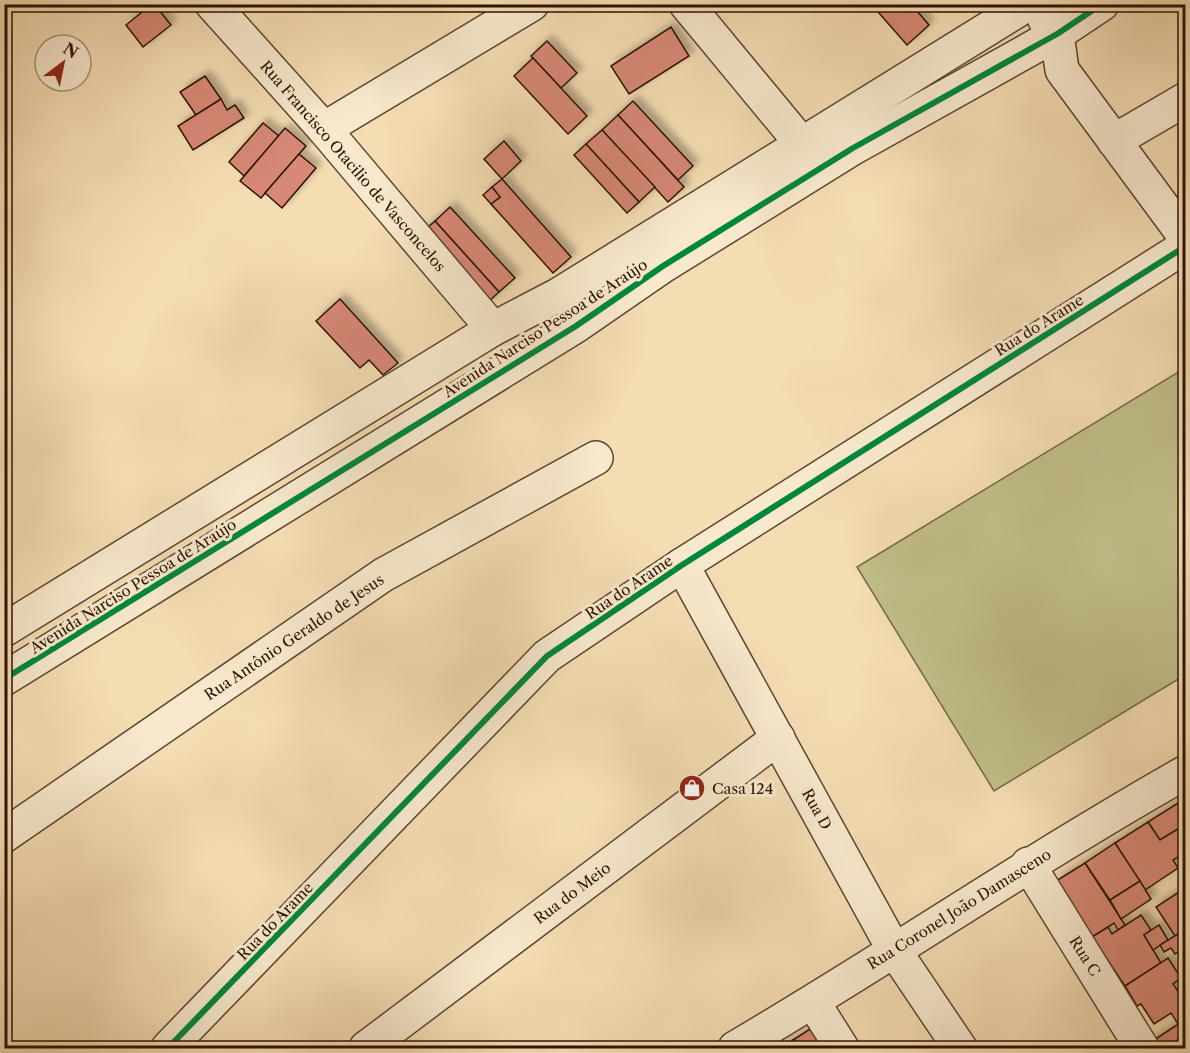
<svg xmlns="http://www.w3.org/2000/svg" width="1190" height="1053" font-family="'Libre Caslon Text',serif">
<defs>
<filter id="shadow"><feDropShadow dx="5.5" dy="-5.5" stdDeviation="3" flood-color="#0004"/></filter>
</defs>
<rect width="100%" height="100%" fill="#f5ddb3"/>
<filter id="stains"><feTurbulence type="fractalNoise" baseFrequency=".00333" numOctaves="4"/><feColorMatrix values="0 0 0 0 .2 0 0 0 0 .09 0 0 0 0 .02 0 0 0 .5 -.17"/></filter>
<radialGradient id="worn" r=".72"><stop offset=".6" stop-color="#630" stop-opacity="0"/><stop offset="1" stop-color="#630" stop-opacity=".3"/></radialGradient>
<path fill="#c1bf89" stroke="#766846" stroke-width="1.5" d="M1185,368V675L994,791L857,567Z"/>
<g fill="#d78876" stroke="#2c1204" stroke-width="1.5" filter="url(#shadow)">
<path d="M152,4H154L171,25L143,47L126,25Z"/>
<path d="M871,4H911L929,25L907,45Z"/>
<path d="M671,27L689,56L629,94L611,66Z"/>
<path d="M547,41L577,73L561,88L531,56Z"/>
<path d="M533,58L587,116L568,134L514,76Z"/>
<path d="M205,76L221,99L196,115L180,92Z"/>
<path d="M221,99L227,110L235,105L244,118L193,150L178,126Z"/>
<path d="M633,101L693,166L678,180L618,115Z"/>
<path d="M618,115L684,187L668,202L602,130Z"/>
<path d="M263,123L279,136L244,176L229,162Z"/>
<path d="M285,128L306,146L261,198L240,181Z"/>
<path d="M602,130L655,187L639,202L586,144Z"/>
<path d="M504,141L521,161L502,179L484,159Z"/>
<path d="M586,144L639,202L627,213L574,155Z"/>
<path d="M299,154L316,168L282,208L265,193Z"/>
<path d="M502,179L571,257L553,273L491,204L500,197L492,187Z"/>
<path d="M492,187L500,197L491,204L483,195Z"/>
<path d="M450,207L515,278L499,292L435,221Z"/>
<path d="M435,221L499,292L484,306L419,235Z"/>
<path d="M340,299L398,363L383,375L369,360L360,368L316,321Z"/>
<path d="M1178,803L1186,815V824L1160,840L1148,822Z"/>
<path d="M1148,822L1160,840L1186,824V852L1173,860L1178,868L1145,890L1115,843Z"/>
<path d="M1115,843L1140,881L1110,900L1085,863Z"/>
<path d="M1085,863L1125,925L1118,930L1114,923L1092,937L1056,881Z"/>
<path d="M1140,881L1151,899L1121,919L1110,900Z"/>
<path d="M1186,887V902L1179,892Z"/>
<path d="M1179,892L1186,902V929L1175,936L1156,907Z"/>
<path d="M1141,915L1151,930L1144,935L1161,963L1125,986L1092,937L1108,927L1112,934Z"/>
<path d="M1159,925L1168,940L1153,950L1144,935Z"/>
<path d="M1186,929V947L1175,954L1171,948L1164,952L1160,945Z"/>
<path d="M1168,958L1181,978L1173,984L1186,1003V1019L1178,1024L1171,1013L1154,1024L1141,1004L1137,1006L1125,986Z"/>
<path d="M1186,1019V1035L1164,1048H1151L1148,1044Z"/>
<path d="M810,1029L822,1048H798L793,1040Z"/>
<path d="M1186,1035V1048H1175L1172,1044Z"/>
<path d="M793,1040L798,1048H778Z"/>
</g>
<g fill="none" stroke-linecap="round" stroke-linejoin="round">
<defs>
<g id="minor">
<path d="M212,4L324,129L493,329"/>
<path d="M686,4L801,143"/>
<path d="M1045,20L1057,34L1062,70L1186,238"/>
<path d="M324,129L532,4"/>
<path d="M1114,141L1186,99"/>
<path d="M682,565L894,950L960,1048"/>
<path d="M4,630L493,329L558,295L1028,4"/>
<path d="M4,679L576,326L663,266L853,148L1057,34L1102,4"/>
<path d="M4,836L383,575L596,458"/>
<path d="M1028,864L1142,1048"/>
<path d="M813,1002L842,1048"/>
<path d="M168,1048L547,656L682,565L1186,246"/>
<path d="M366,1048L778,738"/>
<path d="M735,1048C887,959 1032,859 1186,772"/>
</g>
</defs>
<use href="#minor" stroke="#5e4530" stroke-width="36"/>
<use href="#minor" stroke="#f8e9ce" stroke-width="33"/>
<defs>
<g id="cycleway">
<path d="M4,679L576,326L663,266L853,148L1057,34L1102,4"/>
<path d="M168,1048L547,656L682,565L1186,246"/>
</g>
</defs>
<use href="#cycleway" stroke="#f8e9ce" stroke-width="10"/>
<use href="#cycleway" stroke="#00873e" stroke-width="6"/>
</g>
<defs>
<symbol id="shop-disc" viewBox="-11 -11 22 22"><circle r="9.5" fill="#8f2418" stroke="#f8e9ce"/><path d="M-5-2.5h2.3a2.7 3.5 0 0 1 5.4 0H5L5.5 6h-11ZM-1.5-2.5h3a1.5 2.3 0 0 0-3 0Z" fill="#fff"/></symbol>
</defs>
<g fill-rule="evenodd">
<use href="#shop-disc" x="677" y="773" width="30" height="30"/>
</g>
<g text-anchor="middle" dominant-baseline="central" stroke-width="6" stroke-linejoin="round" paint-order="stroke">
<g font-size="15" fill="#2c1204" stroke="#f8e9ce">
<text transform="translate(353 166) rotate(49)">Rua Francisco Otacilio de Vasconcelos</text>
<text transform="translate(1039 325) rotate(-32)">Rua do Arame</text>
<text transform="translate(545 328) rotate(-33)">Avenida Narciso Pessoa de Araújo</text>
<text transform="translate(133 586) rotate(-32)">Avenida Narciso Pessoa de Araújo</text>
<text transform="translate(629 587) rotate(-34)">Rua do Arame</text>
<text transform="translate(294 637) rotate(-34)">Rua Antônio Geraldo de Jesus</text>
<text transform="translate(817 809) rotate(61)">Rua D</text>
<text transform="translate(572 893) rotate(-37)">Rua do Meio</text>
<text transform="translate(959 909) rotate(-32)">Rua Coronel João Damasceno</text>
<text transform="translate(275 921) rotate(-46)">Rua do Arame</text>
<text transform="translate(1085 956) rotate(58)">Rua C</text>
</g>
<g font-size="15" fill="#2c1204" stroke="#f8e9ce" text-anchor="start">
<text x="712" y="788">Casa 124</text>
</g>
</g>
<rect width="1190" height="1053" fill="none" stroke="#f5ddb3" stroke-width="24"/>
<rect x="6" y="6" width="1178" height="1041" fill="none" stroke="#2c1204" stroke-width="3"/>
<rect x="12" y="12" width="1166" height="1029" fill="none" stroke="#2c1204" stroke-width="1.5"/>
<g transform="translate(63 63) rotate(32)"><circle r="28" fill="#f8e9ce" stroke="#a6937d" stroke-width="1.5"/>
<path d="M0-4.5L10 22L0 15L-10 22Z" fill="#8f2418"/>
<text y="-9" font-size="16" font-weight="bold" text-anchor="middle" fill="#2c1204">N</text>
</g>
<rect width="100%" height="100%" filter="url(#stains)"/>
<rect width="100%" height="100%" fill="url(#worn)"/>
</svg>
